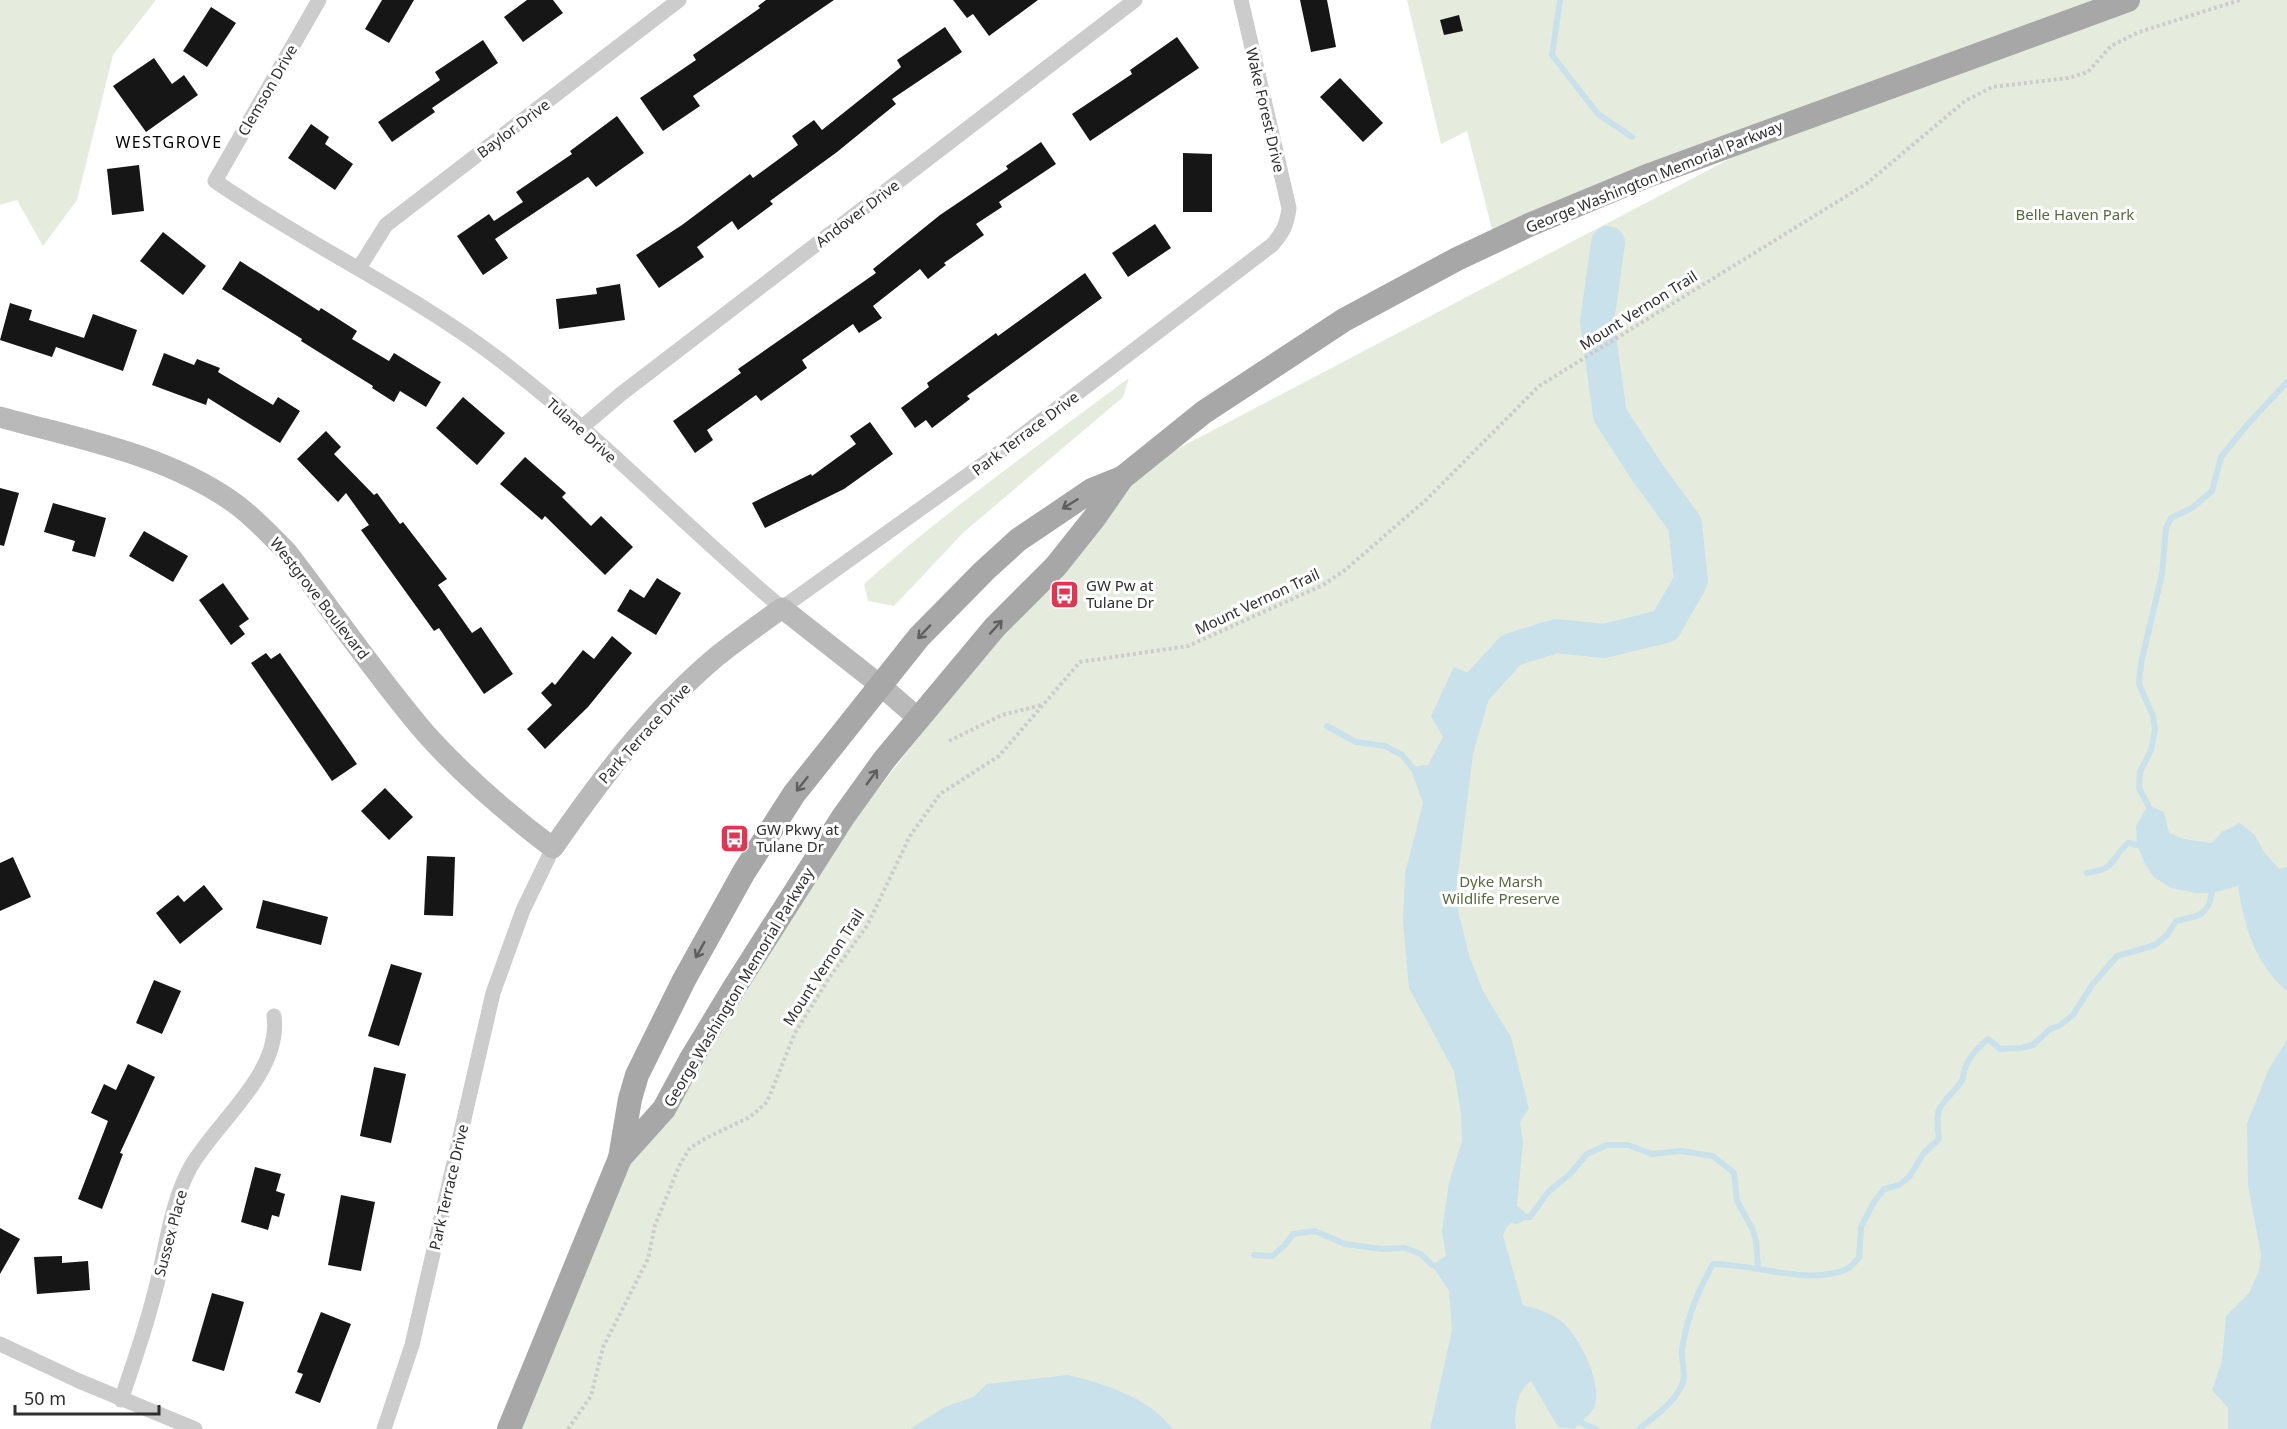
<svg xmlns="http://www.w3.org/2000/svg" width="2287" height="1429" font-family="'Noto Sans',sans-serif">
<rect width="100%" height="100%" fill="#fff"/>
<g fill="#e6ecdd">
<path d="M0,0H156L113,55L77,200L43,246L17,200L0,205Z"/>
<path d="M1407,0H2287V1429H520L620,1158L784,909L1122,478L1815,114L1495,241L1467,131L1441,144Z"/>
<path d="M1129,378L1123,397L964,532L894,606L868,601L864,584C947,510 1039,445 1129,378Z"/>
</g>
<g fill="#c9e1eb">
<path d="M1454,667L1497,685L1489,697L1473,754L1455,898L1470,958L1484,993L1511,1037L1529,1109L1520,1122L1523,1141L1517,1206L1530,1217L1518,1224L1511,1223L1506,1228L1503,1236L1523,1305C1537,1309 1549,1312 1561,1321C1579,1335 1602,1382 1595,1405C1593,1413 1580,1422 1574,1429L1558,1427L1531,1381C1516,1391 1514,1413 1516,1429H1430L1452,1330L1449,1291L1432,1265L1446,1256L1442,1231L1449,1182L1462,1141L1461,1114L1454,1071L1409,988L1403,923L1405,873L1423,803L1410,767L1428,765L1443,737L1431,716Z"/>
<path d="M2148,805L2164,812L2169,833L2184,839L2212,843L2222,832L2240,823L2255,835L2264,852L2279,869L2287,867V991C2255,964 2244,926 2238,886L2212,893H2196L2171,888L2154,877L2145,864L2137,845L2136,826Z"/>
<path d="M2287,1040V1429H2228V1408L2212,1390L2222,1361L2226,1316L2249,1293L2259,1271L2261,1255L2248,1185L2247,1123L2269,1069Z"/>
<path d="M1068,1375C1105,1384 1148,1397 1173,1429H910L945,1407L973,1397L987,1384Z"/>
</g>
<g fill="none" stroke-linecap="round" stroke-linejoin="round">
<g stroke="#c9e1eb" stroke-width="6">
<path d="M1560,0L1552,55L1598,114L1632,137"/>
<path d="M1327,726L1356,742L1385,746L1402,755L1416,772"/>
<path d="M2148,805L2139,788L2140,772L2151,750L2155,730L2153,716L2139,684L2141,663L2162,574L2166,528L2171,518L2192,508L2212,491L2221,457L2247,425L2287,382"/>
<path d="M2087,873C2117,869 2109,860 2128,843L2137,845"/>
<path d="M1523,1217H1530L1548,1192L1570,1174L1587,1154L1607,1145H1628L1652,1154L1681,1151L1713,1156L1734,1173L1737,1201L1752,1228L1756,1241L1758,1268"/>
<path d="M1254,1255L1272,1256L1285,1245L1293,1234L1315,1231L1345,1244L1382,1249L1405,1248L1421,1254L1432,1265L1439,1268"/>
<path d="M1573,1417L1579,1422L1596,1429"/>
<path d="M1639,1429C1655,1416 1676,1402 1683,1382C1686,1373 1681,1360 1682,1350C1686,1321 1699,1289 1713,1264C1754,1264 1807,1285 1845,1270C1851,1267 1855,1262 1859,1258L1861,1227L1874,1202L1884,1189L1899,1185L1909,1177L1924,1153L1939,1139C1934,1101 1941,1109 1961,1082C1964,1078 1963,1073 1965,1069C1969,1056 1978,1048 1988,1039L2000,1049L2021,1048L2033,1045L2050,1029L2059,1026L2073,1015L2092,985L2117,956L2155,945L2167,935L2176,921C2197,916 2207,918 2212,893"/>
</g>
<path stroke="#c9e1eb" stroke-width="34" d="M1465,721L1473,692L1511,650L1556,636L1604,641L1665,626L1691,581L1685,524L1647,472L1610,415L1597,322L1608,243"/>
</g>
<g fill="#161616">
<path d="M382,0H414L389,43L365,29Z"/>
<path d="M527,0H553L563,13L523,42L504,17Z"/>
<path d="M766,0H834L693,96L700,106L663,131L640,98L696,60L693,55L760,8L758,6Z"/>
<path d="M953,0H1038L989,36L973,14L967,18Z"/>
<path d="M1300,0H1327L1336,47L1311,52Z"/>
<path d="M211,7L236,23L207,67L183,51Z"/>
<path d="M1459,15L1463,31L1444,35L1440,20Z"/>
<path d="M945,27L962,52L892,99L896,104L837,152L770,201L773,204L738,230L732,221L697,247L704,257L659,288L636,255L682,225L750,174L753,178L798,145L792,136L814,120L822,130L901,67L897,60Z"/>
<path d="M1177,37L1199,68L1090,141L1072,114L1132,74L1130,70Z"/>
<path d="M483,40L498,63L432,108L435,112L392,142L378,122L440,80L435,72Z"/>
<path d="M154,58L172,84L184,75L198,95L146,132L113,86Z"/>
<path d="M1340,78L1383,123L1363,142L1320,97Z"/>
<path d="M617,116L644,153L596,187L588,177L495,239L508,258L483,275L457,236L489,214L494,221L523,202L516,192L572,154L570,151Z"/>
<path d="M311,124L329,137L325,144L353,164L335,190L288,158Z"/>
<path d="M1041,142L1056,164L999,202L1002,207L976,224L984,235L944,263L946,265L928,279L920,269L873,306L882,318L859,333L853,324L802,360L807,368L761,401L756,395L707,430L713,440L695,453L673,421L741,373L738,369L876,273L873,269L940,215L1008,169L1006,166Z"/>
<path d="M1183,153L1212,154V212H1183Z"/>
<path d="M139,165L144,211L112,215L107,169Z"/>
<path d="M1155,224L1171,248L1128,277L1112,253Z"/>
<path d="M163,232L206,266L183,295L140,261Z"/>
<path d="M240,261L319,311L321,308L357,331L352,339L389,361L394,353L441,382L426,407L400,391L394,402L372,388L373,386L301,341L302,339L222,289Z"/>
<path d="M1085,273L1102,298L967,396L970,399L932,428L926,420L915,428L901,408L929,387L927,383L996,333L998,336Z"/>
<path d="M620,284L625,320L559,329L556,299L597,294L596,288Z"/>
<path d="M10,303L32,310L29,320L84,338L93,314L137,330L123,371L56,347L52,357L0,340Z"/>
<path d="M164,353L194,365L197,359L220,368L218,372L273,405L278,397L300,411L280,443L208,398L206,405L152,385Z"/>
<path d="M463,397L505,433L477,465L436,428Z"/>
<path d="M870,422L893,454L844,489L765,528L752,503L811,474L812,476L856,444L850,436Z"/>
<path d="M326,431L341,447L334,454L374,495L377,493L400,524L403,522L447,579L438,585L472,633L481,627L513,674L484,694L439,628L434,631L361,530L369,525L346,493L338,502L297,459Z"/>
<path d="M525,457L566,493L562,497L591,526L601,516L633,547L605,575L545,516L542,520L500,484Z"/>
<path d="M0,488L19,493L4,546L0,545Z"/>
<path d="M53,503L106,518L95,557L72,551L75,541L44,532Z"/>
<path d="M144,531L188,556L173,582L129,556Z"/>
<path d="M657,578L681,593L656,635L617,611L630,589L644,598Z"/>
<path d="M223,583L249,619L239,626L245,634L231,645L199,600Z"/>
<path d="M612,636L632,653L588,707L545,749L527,729L552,705L541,693L552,682L555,685L583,650L594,659Z"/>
<path d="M266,653L271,659L280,653L357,764L332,781L251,663Z"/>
<path d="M385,788L413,817L389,840L361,811Z"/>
<path d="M427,856L455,857L453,916L424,915Z"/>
<path d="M13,857L31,897L0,911V863Z"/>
<path d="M204,885L223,909L180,944L156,913L178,895L184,902Z"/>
<path d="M263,900L328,917L321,945L256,928Z"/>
<path d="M391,964L422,973L399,1046L368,1036Z"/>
<path d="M154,980L181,991L162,1034L136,1023Z"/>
<path d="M128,1064L155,1077L120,1153L123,1154L102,1209L78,1199L108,1121L91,1113L104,1084L116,1090Z"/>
<path d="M374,1067L406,1074L391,1143L360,1136Z"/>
<path d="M255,1167L281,1174L276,1191L285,1194L279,1217L272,1215L268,1230L241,1222Z"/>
<path d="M341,1195L375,1202L361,1271L328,1265Z"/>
<path d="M0,1228L20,1239L0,1274Z"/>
<path d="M62,1256V1263L88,1261L90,1290L37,1294L34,1257Z"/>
<path d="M212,1293L244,1302L224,1371L192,1361Z"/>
<path d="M321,1312L351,1324L320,1403L295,1393L303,1374L297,1372Z"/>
</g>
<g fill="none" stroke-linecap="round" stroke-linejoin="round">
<g stroke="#ccc" stroke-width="4" stroke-dasharray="3 3" stroke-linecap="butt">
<path d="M949,741L1002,715L1042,705"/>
<path d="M568,1429L591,1396L603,1347L648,1259L655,1225L680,1164L690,1148L706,1138L750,1117L767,1102L795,1033L829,978L867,926L910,836L940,794L999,756L1080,662L1188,646L1323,585L1345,570L1426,500L1539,386L1866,184L1965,101L1992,87L2068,78L2088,72L2111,46L2139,32L2240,0"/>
</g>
<g stroke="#ccc" stroke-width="15">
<path d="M319,0L215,181C306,244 407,290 496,357C597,433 684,526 782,608L1004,449L1272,245C1283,233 1287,224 1289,208L1241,0"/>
<path d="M359,268L386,225L679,0"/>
<path d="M581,428L621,394L1135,0"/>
<path d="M0,1344L79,1381L195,1429"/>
<path d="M121,1400C133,1365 145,1331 154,1295C166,1253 169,1207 190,1168C216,1122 282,1073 274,1016"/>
<path d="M384,1429L412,1345L493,993L523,910L553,848"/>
</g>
<path stroke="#b9b9b9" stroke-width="21" d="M0,417C79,439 165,454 233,502C253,516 270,535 287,552C334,613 377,677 427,735C465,777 508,814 553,848C600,780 652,711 716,657C737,640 760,624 782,608L880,685L919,719"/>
<g stroke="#a7a7a7" stroke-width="24">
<path d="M620,1158L664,1109L691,1059L734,988L843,817L884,760L995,627L1056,566L1095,517L1122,478"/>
<path d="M509,1429L620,1158L630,1099L637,1075L684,980L744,872L794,794L919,637L984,571L1018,540L1092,490L1122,478L1204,412L1344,320L1457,259L1529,225L1647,176L2128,0"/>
</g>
</g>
<defs><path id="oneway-shaft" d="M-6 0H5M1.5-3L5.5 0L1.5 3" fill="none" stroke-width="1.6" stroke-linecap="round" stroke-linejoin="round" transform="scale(1.5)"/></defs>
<g stroke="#5f5f5f">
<use href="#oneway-shaft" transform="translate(1070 504) rotate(148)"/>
<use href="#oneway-shaft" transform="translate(996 627) rotate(-48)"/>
<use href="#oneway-shaft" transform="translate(924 632) rotate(133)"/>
<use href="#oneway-shaft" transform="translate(872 777) rotate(-54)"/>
<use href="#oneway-shaft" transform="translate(802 784) rotate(128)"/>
<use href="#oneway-shaft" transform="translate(700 950) rotate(119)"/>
</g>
<defs>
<symbol id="bus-square" viewBox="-11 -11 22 22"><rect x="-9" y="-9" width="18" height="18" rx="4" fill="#e13551" stroke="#fff"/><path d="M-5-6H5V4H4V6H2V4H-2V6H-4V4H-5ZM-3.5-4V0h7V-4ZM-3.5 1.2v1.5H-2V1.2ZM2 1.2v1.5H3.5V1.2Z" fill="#fff"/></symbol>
</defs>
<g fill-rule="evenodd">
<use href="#bus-square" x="1048" y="578" width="33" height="33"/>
<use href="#bus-square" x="718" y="822" width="33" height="33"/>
</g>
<g text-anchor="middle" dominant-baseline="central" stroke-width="6" stroke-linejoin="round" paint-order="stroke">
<g font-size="15" fill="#2f2f2f" stroke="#fff">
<text transform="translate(267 90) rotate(-60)">Clemson Drive</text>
<text transform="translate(1266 110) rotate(77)">Wake Forest Drive</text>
<text transform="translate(513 128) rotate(-37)">Baylor Drive</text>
<text transform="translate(1654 176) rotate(-22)">George Washington Memorial Parkway</text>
<text transform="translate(857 213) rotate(-37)">Andover Drive</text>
<text transform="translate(1638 310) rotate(-32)">Mount Vernon Trail</text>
<text transform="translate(582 430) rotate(42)">Tulane Drive</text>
<text transform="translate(1025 433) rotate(-37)">Park Terrace Drive</text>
<text transform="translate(320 598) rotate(52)">Westgrove Boulevard</text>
<text transform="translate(1257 601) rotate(-25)">Mount Vernon Trail</text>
<text transform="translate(644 733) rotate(-48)">Park Terrace Drive</text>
<text transform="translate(823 967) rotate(-57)">Mount Vernon Trail</text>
<text transform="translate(738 987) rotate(-59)">George Washington Memorial Parkway</text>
<text transform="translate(448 1187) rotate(-77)">Park Terrace Drive</text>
<text transform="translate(170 1233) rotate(-75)">Sussex Place</text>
</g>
<g font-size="15" fill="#56693d" stroke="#fff">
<text x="2075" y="214">Belle Haven Park</text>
<text x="1501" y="881">Dyke Marsh<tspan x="1501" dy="17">Wildlife Preserve</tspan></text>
</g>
<g font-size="15" fill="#2f2f2f" stroke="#fff" text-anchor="start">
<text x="1086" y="585">GW Pw at<tspan x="1086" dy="17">Tulane Dr</tspan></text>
<text x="756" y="829">GW Pkwy at<tspan x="756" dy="17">Tulane Dr</tspan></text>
</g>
<g font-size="16" letter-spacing="1.5" fill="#000" stroke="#fff">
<text x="169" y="142">WESTGROVE</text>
</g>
</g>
<path d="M15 1405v9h144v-9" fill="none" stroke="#2f2f2f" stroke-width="3"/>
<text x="24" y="1405" font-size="18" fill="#2f2f2f" stroke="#ffffff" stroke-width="4.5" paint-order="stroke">50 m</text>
</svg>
